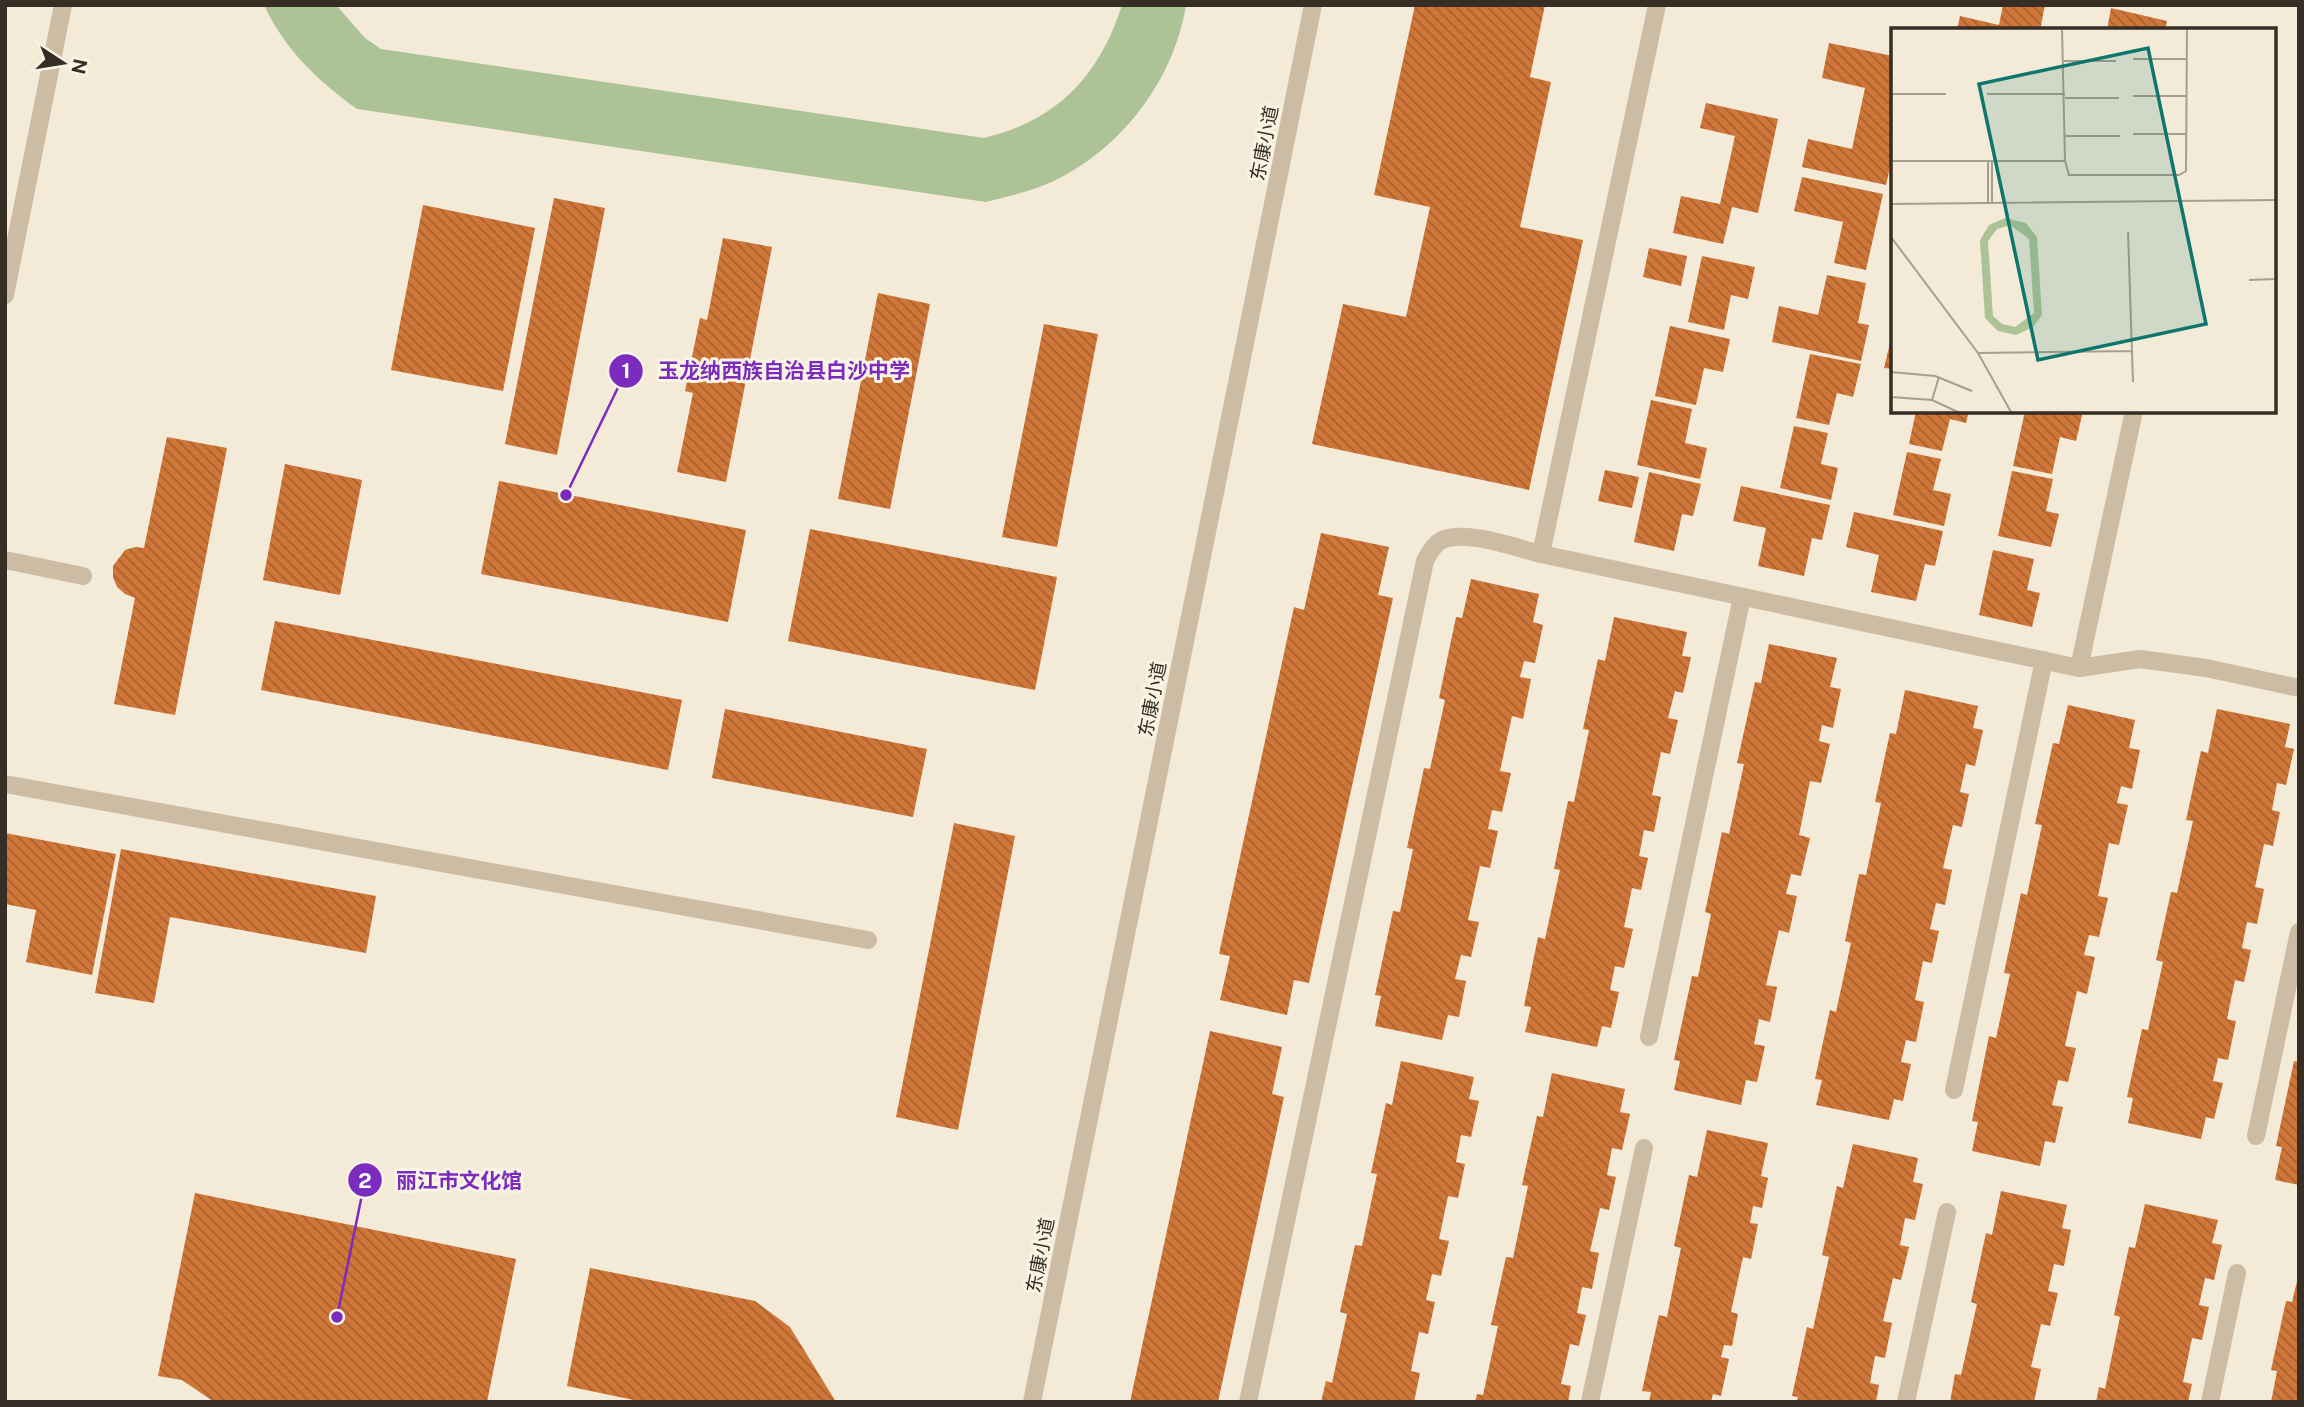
<svg xmlns="http://www.w3.org/2000/svg" width="2304" height="1407" font-family="'Public Sans','Noto Sans SC',sans-serif">
<defs>
<pattern id="building-back-hatch" width="6" height="6" patternUnits="userSpaceOnUse" patternTransform="scale(1.75)"><rect width="6" height="6" fill="#cf7639"/><path d="M-1 5l2 2M0 0l6 6M5-1l2 2" fill="none" stroke="#a96130"/></pattern>
</defs>
<rect width="100%" height="100%" fill="#f3ead7"/>
<path fill="#adc396" d="M264,5H336L365,38L381,49L984,138C1057,121 1100,75 1122,5H1186C1174,80 1122,148 1054,181C1032,191 1009,196 986,202L357,109C318,81 285,50 264,5Z"/>
<g fill="url(#building-back-hatch)">
<path d="M1415,5H1545L1530,77L1551,82L1520,227L1583,240L1529,490L1312,444L1343,304L1406,317L1430,207L1374,195Z"/>
<path d="M2003,5H2045L2040,30H1957L1960,16L1999,25Z"/>
<path d="M2111,8L2167,21L2165,30H2107Z"/>
<path d="M1829,43L1893,56V154L1886,185L1802,167L1808,139L1852,149L1865,88L1822,78Z"/>
<path d="M1706,103L1778,119L1758,213L1732,207L1723,244L1673,233L1681,196L1720,204L1735,136L1700,128Z"/>
<path d="M1802,177L1883,194L1866,270L1834,263L1843,222L1794,211Z"/>
<path d="M554,198L605,208L557,455L505,444Z"/>
<path d="M423,205L535,228L503,391L391,370Z"/>
<path d="M723,238L772,247L726,482L677,472L693,393L685,391L700,318L707,320Z"/>
<path d="M1649,248L1687,256L1681,286L1643,277Z"/>
<path d="M1702,256L1755,267L1748,299L1731,295L1724,330L1688,322Z"/>
<path d="M1827,275L1866,283L1858,323L1869,325L1861,361L1772,342L1779,306L1818,315Z"/>
<path d="M878,293L930,304L890,509L838,499Z"/>
<path d="M1044,324L1098,334L1057,547L1002,537Z"/>
<path d="M1670,326L1730,339L1723,372L1704,368L1696,405L1655,396Z"/>
<path d="M1892,335H1893V369L1884,368Z"/>
<path d="M1810,354L1861,364L1853,397L1837,393L1829,425L1796,418Z"/>
<path d="M1651,400L1692,409L1685,443L1707,448L1700,479L1637,465Z"/>
<path d="M1916,411H1969L1966,423L1950,419L1942,451L1909,444Z"/>
<path d="M2025,411H2083L2076,441L2060,437L2052,474L2013,466Z"/>
<path d="M1794,426L1828,433L1821,464L1838,468L1831,500L1780,488Z"/>
<path d="M167,437L227,448L175,715L114,704L135,598L125,594L117,587L113,577V566L125,550L135,547L144,548Z"/>
<path d="M1907,452L1941,459L1933,490L1951,494L1944,526L1893,515Z"/>
<path d="M285,464L362,480L340,595L263,580Z"/>
<path d="M1605,470L1639,477L1632,508L1598,501Z"/>
<path d="M2012,471L2053,479L2046,511L2059,514L2051,547L1998,536Z"/>
<path d="M1649,472L1701,484L1693,516L1682,514L1674,551L1634,542Z"/>
<path d="M499,481L746,530L728,622L481,574Z"/>
<path d="M1741,486L1830,505L1822,540L1812,538L1804,576L1758,566L1766,528L1733,521Z"/>
<path d="M1854,512L1943,531L1935,566L1925,564L1916,601L1871,592L1879,555L1846,547Z"/>
<path d="M810,529L1057,577L1035,690L788,641Z"/>
<path d="M1321,533L1389,547L1378,595L1393,598L1309,983L1294,980L1287,1015L1220,1000L1230,956L1219,954L1294,607L1304,610Z"/>
<path d="M1993,550L2034,559L2027,590L2040,593L2032,627L1979,615Z"/>
<path d="M1471,579L1539,594L1533,622L1543,625L1535,663L1524,661L1520,677L1531,679L1523,719L1512,716L1500,771L1511,773L1502,812L1492,810L1488,829L1498,831L1490,868L1480,866L1468,920L1479,922L1471,957L1461,955L1455,979L1466,981L1459,1017L1448,1015L1442,1040L1375,1026L1381,996L1375,995L1393,911L1400,912L1413,849L1407,848L1424,768L1430,769L1445,700L1439,698L1456,617L1462,618Z"/>
<path d="M1614,617L1687,632L1682,656L1691,657L1683,693L1675,691L1668,718L1678,720L1670,754L1661,752L1652,795L1661,797L1654,832L1644,830L1639,856L1648,858L1641,890L1632,888L1624,927L1633,929L1624,968L1615,966L1610,990L1619,992L1611,1028L1602,1026L1597,1047L1525,1032L1531,1007L1524,1006L1538,937L1545,939L1560,870L1554,869L1568,801L1574,802L1589,730L1583,729L1598,659L1605,661Z"/>
<path d="M275,621L682,700L668,770L261,690Z"/>
<path d="M1769,644L1837,658L1830,687L1841,689L1833,728L1822,725L1819,741L1830,744L1821,783L1810,781L1799,835L1810,838L1801,876L1791,874L1786,894L1797,896L1789,933L1779,930L1766,985L1777,987L1770,1022L1759,1019L1754,1044L1765,1046L1757,1082L1746,1080L1741,1105L1674,1090L1680,1061L1674,1060L1692,976L1698,977L1711,914L1705,912L1722,832L1729,834L1744,764L1737,763L1755,682L1761,683Z"/>
<path d="M1905,690L1978,706L1973,728L1983,730L1975,766L1966,764L1960,792L1969,794L1962,827L1953,825L1943,868L1952,870L1945,905L1936,903L1930,929L1939,931L1932,963L1923,961L1915,1000L1924,1002L1916,1042L1906,1040L1901,1062L1911,1064L1903,1101L1894,1099L1889,1120L1816,1105L1822,1080L1815,1079L1830,1010L1836,1012L1851,943L1845,941L1859,874L1866,875L1881,803L1875,802L1890,733L1896,734Z"/>
<path d="M2068,705L2135,720L2129,748L2140,750L2132,789L2121,786L2117,803L2128,805L2119,845L2109,843L2098,896L2108,898L2099,937L2089,935L2084,955L2095,957L2087,994L2077,991L2065,1046L2076,1048L2068,1082L2058,1080L2052,1105L2063,1107L2055,1143L2045,1141L2040,1166L1972,1151L1978,1122L1972,1121L1989,1036L1996,1038L2010,974L2004,973L2021,893L2027,895L2042,825L2035,824L2053,743L2059,744Z"/>
<path d="M725,709L927,749L913,817L712,778Z"/>
<path d="M2217,709L2290,724L2285,747L2294,749L2286,785L2277,783L2272,810L2280,812L2273,846L2264,844L2255,887L2264,889L2257,924L2247,922L2242,948L2251,950L2244,982L2235,980L2227,1019L2236,1021L2228,1060L2218,1058L2213,1081L2223,1083L2214,1119L2206,1117L2201,1139L2128,1123L2133,1098L2127,1097L2142,1029L2148,1030L2163,962L2156,960L2171,892L2177,893L2193,821L2186,820L2201,751L2208,753Z"/>
<path d="M954,823L1015,836L958,1130L896,1117Z"/>
<path d="M5,833L116,854L92,975L26,962L36,910L5,904Z"/>
<path d="M121,849L376,896L366,953L170,917L154,1003L95,993Z"/>
<path d="M1210,1031L1282,1047L1272,1094L1284,1097L1218,1402H1130Z"/>
<path d="M1401,1061L1474,1077L1469,1099L1479,1101L1471,1137L1461,1135L1456,1162L1465,1164L1458,1198L1448,1196L1439,1239L1449,1241L1441,1276L1432,1274L1426,1300L1435,1302L1428,1334L1419,1332L1411,1371L1420,1373L1414,1402H1321L1326,1381L1332,1383L1347,1314L1340,1312L1355,1245L1362,1246L1377,1174L1371,1173L1386,1103L1392,1105Z"/>
<path d="M2294,1061L2299,1062V1185L2275,1180L2282,1147L2276,1146Z"/>
<path d="M1552,1073L1625,1089L1620,1112L1630,1114L1622,1150L1612,1148L1607,1175L1616,1177L1609,1210L1600,1208L1590,1251L1599,1253L1592,1289L1582,1287L1577,1313L1586,1315L1579,1346L1570,1344L1561,1384L1571,1386L1568,1402H1475L1477,1394L1483,1395L1498,1326L1491,1325L1506,1257L1513,1258L1528,1186L1522,1185L1537,1116L1543,1117Z"/>
<path d="M1707,1130L1768,1143L1761,1176L1768,1178L1762,1208L1753,1206L1750,1223L1758,1224L1751,1259L1743,1257L1731,1312L1738,1314L1732,1346L1724,1345L1721,1357L1729,1359L1721,1396L1713,1394L1711,1402H1649L1651,1392L1642,1391L1659,1315L1667,1317L1681,1248L1674,1246L1689,1175L1697,1177Z"/>
<path d="M1853,1144L1918,1158L1913,1182L1923,1184L1915,1220L1905,1218L1900,1245L1909,1247L1901,1280L1893,1278L1883,1321L1892,1323L1885,1358L1875,1356L1870,1383L1879,1385L1876,1402H1797L1798,1397L1792,1396L1807,1327L1813,1329L1829,1257L1822,1255L1837,1186L1843,1188Z"/>
<path d="M2001,1191L2067,1205L2062,1228L2071,1230L2064,1266L2054,1264L2048,1291L2058,1293L2050,1326L2041,1324L2031,1367L2041,1369L2034,1402H1950L1955,1374L1961,1375L1977,1304L1971,1302L1986,1233L1992,1235Z"/>
<path d="M195,1193L516,1259L487,1402H214L182,1380L158,1376Z"/>
<path d="M2145,1204L2218,1220L2212,1243L2222,1245L2214,1280L2205,1278L2199,1305L2209,1307L2202,1340L2192,1338L2183,1382L2192,1384L2188,1402H2096L2099,1387L2105,1389L2120,1317L2114,1315L2129,1247L2135,1248Z"/>
<path d="M590,1268L755,1301L790,1327L836,1402H643L567,1386Z"/>
<path d="M2298,1277L2299,1402H2271L2277,1371L2271,1370L2286,1301L2292,1302Z"/>
</g>
<g fill="none" stroke-linecap="round" stroke-linejoin="round">
<g stroke="#cbbca3" stroke-width="18">
<path d="M1657,5L1541,554L2079,668L2140,659L2206,668L2299,688"/>
<path d="M5,295L63,5"/>
<path d="M5,560L83,576"/>
<path d="M2079,668L2134,411"/>
<path d="M5,784L868,940"/>
<path d="M1649,1037L1742,597"/>
<path d="M1954,1090L2044,660"/>
<path d="M2256,1136L2299,932"/>
<path d="M1032,1402L1313,5"/>
<path d="M1248,1402L1425,561C1429,553 1434,544 1442,540C1466,529 1516,548 1541,554"/>
<path d="M1590,1402L1644,1148"/>
<path d="M1906,1402L1947,1212"/>
<path d="M2210,1402L2237,1273"/>
</g>
</g>
<g text-anchor="middle" dominant-baseline="central" stroke-width="6" stroke-linejoin="round" paint-order="stroke">
<g font-size="19" fill="#362d25" stroke="#faf4e4">
<text transform="translate(1264 143) rotate(-79)">东康小道</text>
<text transform="translate(1152 699) rotate(-79)">东康小道</text>
<text transform="translate(1040 1255) rotate(-79)">东康小道</text>
</g>
</g>
<g transform="translate(1891 28)">
<rect width="385" height="385" fill="#f3ead7"/>
<path d="M114,190L135,195L146,209L151,287L142,299L125,307L107,303L94,290L89,212L98,197ZM119,197L138,211L143,285L124,299L111,296L102,288L97,213L106,201Z" fill="#adc396" fill-rule="evenodd"/>
<path fill="none" stroke="#a79e90" stroke-width="2" d="M242,31H296M171,33H225M0,66H55M96,66H174M242,68H296M174,70H228M242,106H296M174,108H229M0,133H174L171,1M97,133V175M101,133V175M174,133L178,147H288L295,143L296,1M0,176L385,172M237,204L242,354M0,209L87,325L120,384M358,252L385,251M87,325L241,323M0,344L44,348L81,363M0,369L41,372L67,384M41,372L48,349"/>
<path fill="#0f766e" fill-opacity="0.15" stroke="#0f766e" stroke-width="3.5" d="M257,20L315,296L147,332L88,56Z"/>
<rect width="385" height="385" fill="none" stroke="#362d25" stroke-width="3.5"/>
</g>
<path fill="none" stroke="#7b2cbf" stroke-width="2.5" d="M566 495L626 371M337 1317L365 1180"/>
<g fill="#7b2cbf" stroke="#faf4e4" stroke-width="2.5">
<circle cx="566" cy="495" r="7"/>
<circle cx="337" cy="1317" r="7"/>
<circle cx="626" cy="371" r="18"/>
<circle cx="365" cy="1180" r="18"/>
</g>
<g font-size="21" text-anchor="middle" font-weight="bold" fill="#fff">
<text x="626" y="378">1</text>
<text x="365" y="1188">2</text>
</g>
<g font-size="21" text-anchor="middle" font-weight="bold" fill="#7b2cbf" stroke="#faf4e4" stroke-width="6" stroke-linejoin="round" paint-order="stroke">
<text x="784" y="378">玉龙纳西族自治县白沙中学</text>
<text x="459" y="1188">丽江市文化馆</text>
</g>
<rect width="2304" height="1407" fill="none" stroke="#362d25" stroke-width="14"/>
<g transform="translate(63 63) rotate(102)" stroke="#faf4e4" stroke-width="5" paint-order="stroke">
<path d="M0-5L12 26L0 18L-12 26Z" fill="#362d25"/>
<text y="-10" font-size="19" font-weight="bold" text-anchor="middle" fill="#362d25">N</text>
</g>
</svg>
